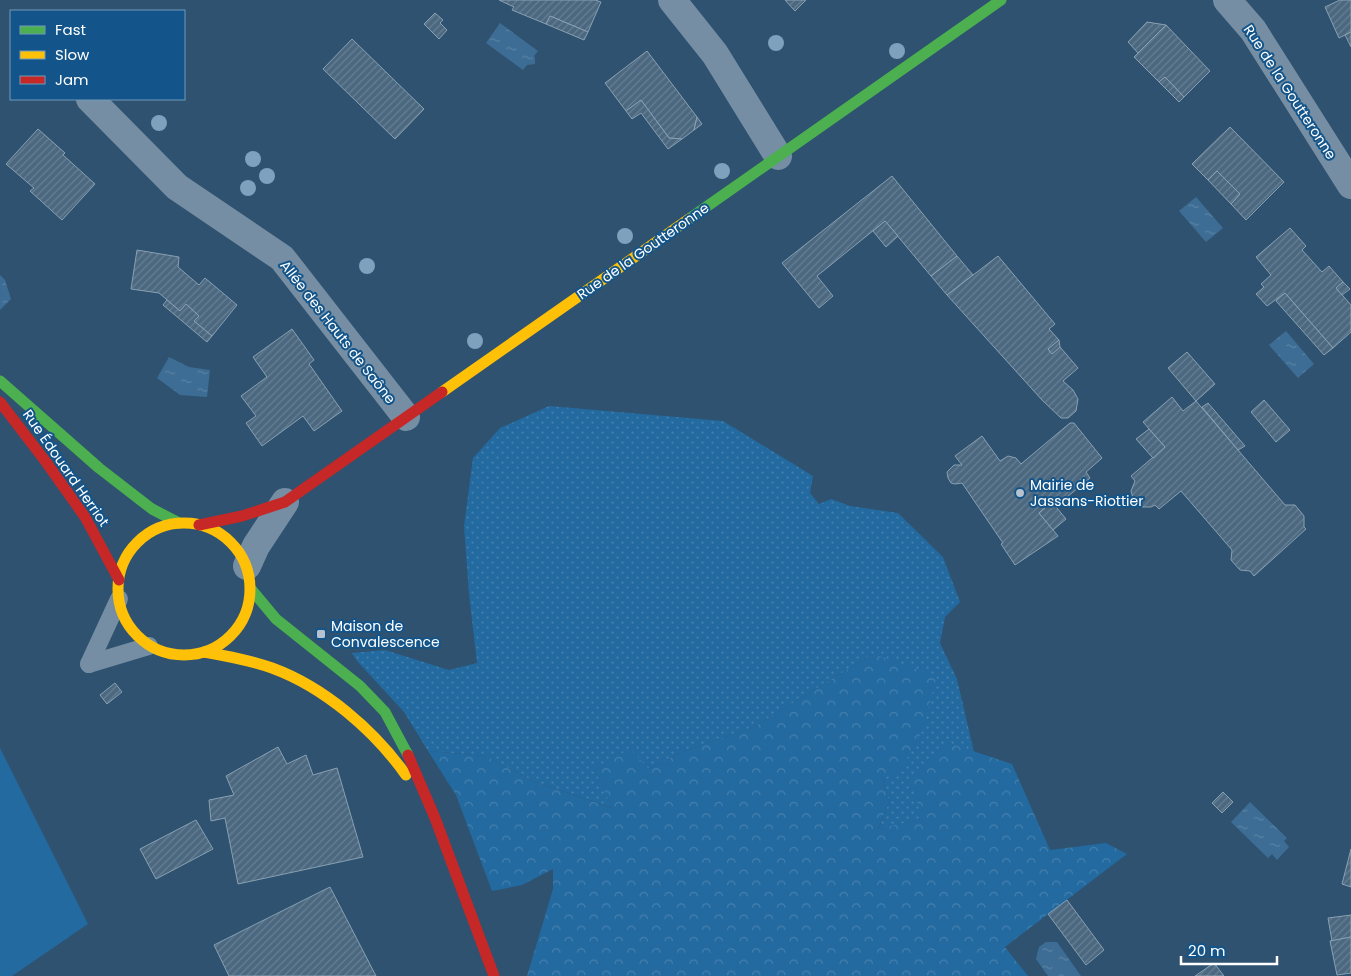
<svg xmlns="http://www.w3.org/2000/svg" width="1351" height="976" font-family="Poppins,sans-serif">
<defs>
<pattern id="grass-dots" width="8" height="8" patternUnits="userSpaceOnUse" patternTransform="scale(1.25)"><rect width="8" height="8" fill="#236aa0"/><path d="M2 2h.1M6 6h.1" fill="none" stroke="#4480ae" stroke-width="1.8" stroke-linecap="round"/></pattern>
<pattern id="forest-crowns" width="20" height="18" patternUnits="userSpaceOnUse" patternTransform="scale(1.25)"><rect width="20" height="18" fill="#236aa0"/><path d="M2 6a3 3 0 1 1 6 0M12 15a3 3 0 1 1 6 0" fill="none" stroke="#4480ae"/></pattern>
<pattern id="water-ripples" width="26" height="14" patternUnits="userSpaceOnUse" patternTransform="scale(1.25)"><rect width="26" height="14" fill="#3d6d94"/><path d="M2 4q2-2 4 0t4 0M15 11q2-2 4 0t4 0" fill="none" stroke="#5a83a4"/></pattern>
<pattern id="building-hatch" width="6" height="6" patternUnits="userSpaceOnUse" patternTransform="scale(1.25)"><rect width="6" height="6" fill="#4b6880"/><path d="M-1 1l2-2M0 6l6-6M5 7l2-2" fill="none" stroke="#667f93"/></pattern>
</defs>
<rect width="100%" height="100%" fill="#2e526f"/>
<path fill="url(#grass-dots)" d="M549,406L723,421L813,476L810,493L819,504L831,499L850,506L898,513L943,557L960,602L945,617L940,643L957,679L974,752L949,743L922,819L878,830L889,802L882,776L873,654L752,728L684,751L649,769L594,768L613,808L533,781L486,756L428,751L404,712L357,661L352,653L385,650L449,670L477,663L469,594L464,526L473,458L500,428Z"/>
<path fill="url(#forest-crowns)" d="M873,654L937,676L922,731L897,777L882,776L889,802L878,829L922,819L910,778L949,743L1012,764L1050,850L1106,843L1127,854L1005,947L1028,976H527L553,889V869L522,885L492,891L456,795L428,751L486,756L533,781L612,808L594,768L630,749L649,769L684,751L752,728Z"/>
<path fill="#236aa0" d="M0,748L88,924L12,976H0Z"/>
<g fill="url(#water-ripples)">
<path d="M500,23L538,51L534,56L535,58V64L527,65L523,70L486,43Z"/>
<path d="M1196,197L1223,228L1206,242L1179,211Z"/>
<path d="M0,275L5,280L11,299L0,310Z"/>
<path d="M1286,331L1314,364L1298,378L1269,345Z"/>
<path d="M169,357L189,367L210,370L207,397L180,395L157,378Z"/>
<path d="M1250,802L1287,838L1284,841L1289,847L1277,860L1272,854L1268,858L1231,822Z"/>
<path d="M1046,942H1057L1081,976H1048L1036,959L1039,947Z"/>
</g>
<g fill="url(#building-hatch)" stroke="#89a0b2">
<path d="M499,0H595L601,2L588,32L550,16L546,24L512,10L514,7Z"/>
<path d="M785,0H806L795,11Z"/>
<path d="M1340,0H1351V32L1339,38L1325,7Z"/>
<path d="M435,13L443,20L440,23L447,30L439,39L424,24Z"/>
<path d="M550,16L588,32L584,40L546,24Z"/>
<path d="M1147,22L1166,25L1138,53L1128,42Z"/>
<path d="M1166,25L1210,71L1184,97L1165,77L1159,82L1134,57Z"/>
<path d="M1351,32V47L1345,35Z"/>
<path d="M352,39L424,109L395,139L323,69Z"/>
<path d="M647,51L697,117L694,130L682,139L669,138L641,100L626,111L605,83Z"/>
<path d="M1165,77L1184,97L1179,102L1159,82Z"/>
<path d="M641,100L669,138L682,139L668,149L641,113L632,119L626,111Z"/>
<path d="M697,117L702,124L694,130Z"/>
<path d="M1230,127L1284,182L1246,220L1231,204L1240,194L1217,171L1208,180L1192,164Z"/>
<path d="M38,129L65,153L63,155L95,184L62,220L30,191L34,188L6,164Z"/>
<path d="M1217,171L1240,194L1231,204L1208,180Z"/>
<path d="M892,176L957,256L931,276L885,221L817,276L833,296L819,308L782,263Z"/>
<path d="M885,221L898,236L886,247L873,231Z"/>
<path d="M1290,228L1306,246L1302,250L1322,272L1329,266L1343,282L1336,288L1351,305V332L1333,348L1285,293L1267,306L1256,294L1264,287L1261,284L1271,275L1256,257Z"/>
<path d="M137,250L179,257L178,267L199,285L205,278L237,305L212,336L194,321L199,316L186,304L180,311L159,293L131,289Z"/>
<path d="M957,256L973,275L947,295L931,276Z"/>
<path d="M998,256L1055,324L1049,329L1059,340L1048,349L1052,354L1060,347L1078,368L1063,381L1073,390L1078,399L1076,411L1068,418H1061L1042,400L947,295Z"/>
<path d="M1343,282L1350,289L1342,295L1336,288Z"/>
<path d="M1285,293L1333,348L1324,355L1276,301Z"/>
<path d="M167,300L180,311L186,304L199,316L194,321L212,336L207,342L163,305Z"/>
<path d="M292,329L314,360L309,364L342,411L314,431L303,416L262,446L246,423L256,416L241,396L267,377L253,357Z"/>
<path d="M1059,340L1060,347L1052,354L1048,349Z"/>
<path d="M1187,352L1215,384L1196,401L1168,368Z"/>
<path d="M1172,397L1183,411L1196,401L1285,505H1295L1304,516V527L1306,529L1254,576L1250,571L1240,570L1231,560L1232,550L1181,491L1159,509L1155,505L1151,507H1142L1134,502L1131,491L1135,481L1131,476L1165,447L1143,422Z"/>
<path d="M1264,400L1290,430L1276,442L1251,412Z"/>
<path d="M1208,403L1245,446L1238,450L1202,407Z"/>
<path d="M1070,423H1074L1102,458L1086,472L1090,478L1055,507L1052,502L1039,513L1058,536L1015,565L1001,544L1003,543L962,483L955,484L951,483L948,478L947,472L954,465H962L955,456L982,436L1000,461L1008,456L1016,458L1021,464Z"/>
<path d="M1149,429L1165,447L1153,458L1136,439Z"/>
<path d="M1052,502L1066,519L1053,530L1039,513Z"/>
<path d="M115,683L122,692L107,704L100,695Z"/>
<path d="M278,747L287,764L306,755L313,775L337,768L363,857L238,884L225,818L211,821L209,800L234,795L226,776Z"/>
<path d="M1223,792L1233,802L1222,813L1212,803Z"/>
<path d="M196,820L213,849L156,879L140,849Z"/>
<path d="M1351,849V887L1342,884Z"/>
<path d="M330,887L376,976H229L214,945Z"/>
<path d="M1067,900L1104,950L1086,965L1048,914Z"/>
<path d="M1351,915V937L1332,941L1328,918Z"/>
<path d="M1351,937V973L1337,975L1330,941Z"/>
<path d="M1214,963L1224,976H1195Z"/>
</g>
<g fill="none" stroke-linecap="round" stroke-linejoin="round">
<g stroke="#758ea4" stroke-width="18">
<path d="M89,664L119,599"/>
<path d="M89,664L149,646"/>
</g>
<g stroke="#758ea4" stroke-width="28">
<path d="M672,0L715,54L778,156"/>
<path d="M1227,0L1253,30L1351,185"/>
<path d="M90,99L177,187L282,258L406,417"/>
<path d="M247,566L256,546L285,502"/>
</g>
<g stroke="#4caf50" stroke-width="11">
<path d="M689,219L1001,0"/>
<path d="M0,381L99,468L152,509L179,523"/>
<path d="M251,589L276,619L360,686L385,712L408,755"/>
</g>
<g stroke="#ffc107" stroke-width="11">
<path d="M442,392L689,219"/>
<circle cx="184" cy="589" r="66"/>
<path d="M204,652C227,656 250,660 272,668C324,687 374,730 406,775"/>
</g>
<g stroke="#c62828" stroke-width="11">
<path d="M0,402L46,462L85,517L119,580"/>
<path d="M199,525L242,516L285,502L442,392"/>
<path d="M408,755L435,818L494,976"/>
</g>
</g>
<g fill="#7ea1bd">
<circle cx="776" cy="43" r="8"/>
<circle cx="897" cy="51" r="8"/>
<circle cx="159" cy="123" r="8"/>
<circle cx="253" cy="159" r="8"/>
<circle cx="722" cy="171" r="8"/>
<circle cx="267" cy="176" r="8"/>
<circle cx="248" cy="188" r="8"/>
<circle cx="625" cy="236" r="8"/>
<circle cx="367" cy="266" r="8"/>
<circle cx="475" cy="341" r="8"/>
</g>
<g fill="#b6c2cd" stroke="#13558a" stroke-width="2">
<circle cx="1020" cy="493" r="5"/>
<rect x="316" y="629" width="10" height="10" rx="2.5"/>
</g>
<g text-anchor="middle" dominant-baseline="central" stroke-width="4" stroke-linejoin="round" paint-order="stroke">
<g font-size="14" fill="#fff" stroke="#13558a">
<text transform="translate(1290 92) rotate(57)">Rue de la Goutteronne</text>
<text transform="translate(643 251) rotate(-35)">Rue de la Goutteronne</text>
<text transform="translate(338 332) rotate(52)">Allée des Hauts de Saône</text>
<text transform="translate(66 468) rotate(55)">Rue Édouard Herriot</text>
</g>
<g font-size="14" fill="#fff" stroke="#13558a" text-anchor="start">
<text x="1030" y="485">Mairie de<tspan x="1030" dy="16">Jassans-Riottier</tspan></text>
<text x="331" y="626">Maison de<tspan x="331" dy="16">Convalescence</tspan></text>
</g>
</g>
<rect x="10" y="10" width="175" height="90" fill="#13558a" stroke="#7199b9"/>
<rect x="20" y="26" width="25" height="8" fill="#4caf50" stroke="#7199b9"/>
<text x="55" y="35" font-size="15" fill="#ffffff">Fast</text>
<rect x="20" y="51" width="25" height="8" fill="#ffc107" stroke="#7199b9"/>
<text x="55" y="60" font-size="15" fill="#ffffff">Slow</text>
<rect x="20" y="76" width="25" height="8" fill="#c62828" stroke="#7199b9"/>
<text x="55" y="85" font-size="15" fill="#ffffff">Jam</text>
<path d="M1181 956v8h96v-8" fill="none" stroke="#ffffff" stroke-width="2.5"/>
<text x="1188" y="956" font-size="15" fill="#ffffff" stroke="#13558a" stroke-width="4" paint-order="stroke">20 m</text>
</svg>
